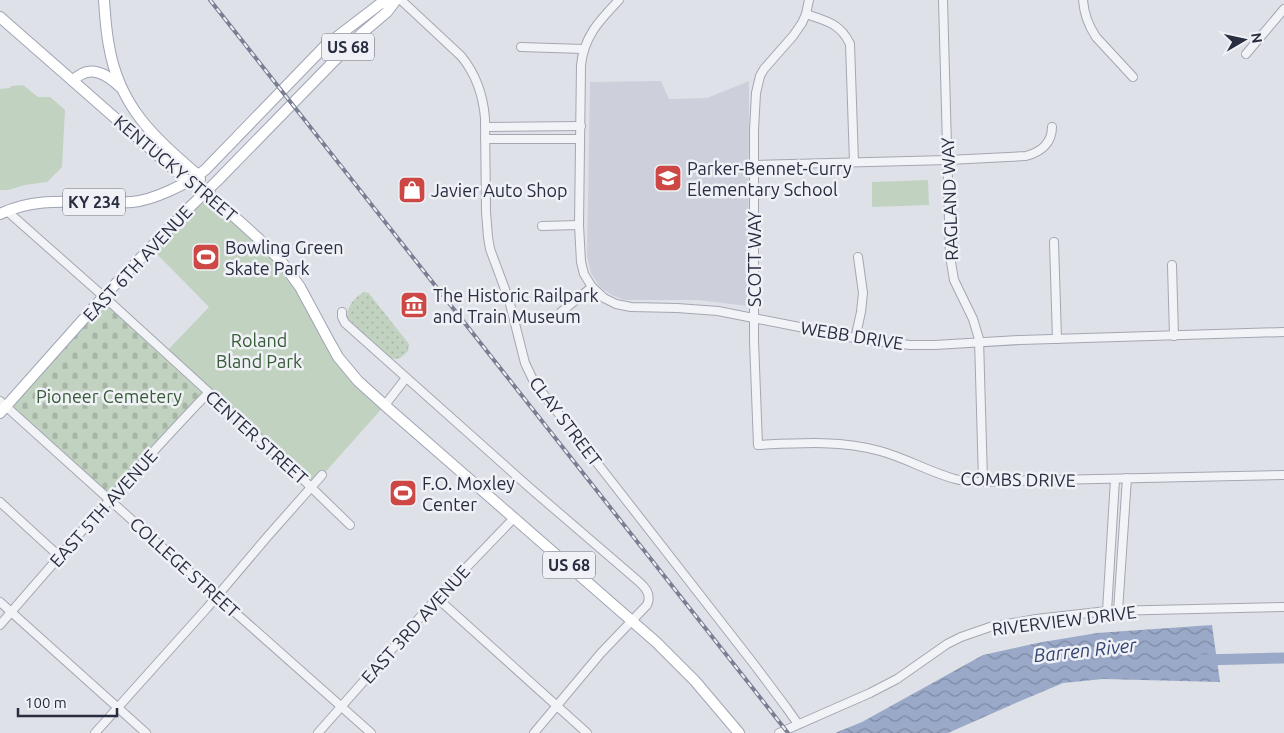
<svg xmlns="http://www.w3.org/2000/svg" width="1284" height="733" font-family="Ubuntu,sans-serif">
<defs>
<pattern id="grass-dots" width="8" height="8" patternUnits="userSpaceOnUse" patternTransform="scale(1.25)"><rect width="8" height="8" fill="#c2d2c1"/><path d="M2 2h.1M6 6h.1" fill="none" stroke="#a7b5a7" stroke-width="1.8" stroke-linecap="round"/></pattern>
<pattern id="cemetery-stones" width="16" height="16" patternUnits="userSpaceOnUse" patternTransform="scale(1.25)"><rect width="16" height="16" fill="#c2d2c1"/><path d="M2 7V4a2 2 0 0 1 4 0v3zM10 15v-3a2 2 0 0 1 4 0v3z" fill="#a7b5a7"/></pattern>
<pattern id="water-waves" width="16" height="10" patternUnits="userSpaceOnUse" patternTransform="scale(1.25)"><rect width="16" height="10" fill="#9aa9c8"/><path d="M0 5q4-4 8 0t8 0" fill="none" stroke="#7e8aa4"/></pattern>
</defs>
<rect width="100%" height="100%" fill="#dfe1e8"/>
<path fill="#cdd0da" d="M661,81L669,99L707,98L749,81L748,306L698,300H624L612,295L600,287L591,273L587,257L590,82Z"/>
<path fill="url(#grass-dots)" d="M364,292L369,293L371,296L409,344L408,351C403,356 399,361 391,358L348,319C345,308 355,297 364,292Z"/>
<path fill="url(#cemetery-stones)" d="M104,296L208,393L110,500L6,406Z"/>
<g fill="#c2d2c1">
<path d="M23,85L38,97H50L65,110L62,167L47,182L25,185L8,190H0V89L10,88L11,86Z"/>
<path d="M928,180L929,205L872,207V182Z"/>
<path d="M206,191L284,265L328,339L385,405L312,487L165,353L209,307L151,248Z"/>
</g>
<path fill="url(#water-waves)" d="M1212,625L1220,682L1103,679L1063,683L1018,702L948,733H835L862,722L983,655L1037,643L1097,633Z"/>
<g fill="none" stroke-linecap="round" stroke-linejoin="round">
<path stroke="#9aa9c8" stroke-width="11" d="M1202,660L1284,658"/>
<defs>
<g id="minor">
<path d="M401,0L461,56C476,74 483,95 485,118L486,212L488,237L490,249L509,300L525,363L534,382L541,391L753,663L786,707L798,724"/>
<path d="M619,0C600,20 584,36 581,65L579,225L581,262L584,274L592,287L604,298L616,304L631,307L677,308L718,311L860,339L910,345H935L1020,340L1284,332"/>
<path d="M809,0L806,14L802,23L793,36L764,69L760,76L756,93L754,130V341L758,445C799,443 841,440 880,451C906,458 929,472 955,479C970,483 986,482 1001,481L1284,475"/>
<path d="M943,0L950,256L954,280L973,319L979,339L983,481"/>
<path d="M1083,0C1084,14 1088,25 1096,37L1133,77"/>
<path d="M806,14C826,21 840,23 850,44L854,162"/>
<path d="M521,47L583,49"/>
<path d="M1246,54L1284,9"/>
<path d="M485,127L581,126"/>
<path d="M485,139H580"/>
<path d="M754,165L948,160L1026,156C1041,152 1052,143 1052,127"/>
<path d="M7,211L111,303L283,460L350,525"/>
<path d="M542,226L579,225"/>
<path d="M1054,242L1057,339"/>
<path d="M1172,265L1174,336"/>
<path d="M342,312V317L345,323L530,488L637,580C645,587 652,594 647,605L601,653L534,733"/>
<path d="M561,312L592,287"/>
<path d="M855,339L861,312L863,293L858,257"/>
<path d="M0,401L194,576L371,733"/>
<path d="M385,405L406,378"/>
<path d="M0,502L59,556"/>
<path d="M437,598L587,733"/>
<path d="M0,602L146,733"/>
<path d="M1107,611L1115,479"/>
<path d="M1118,611L1127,478"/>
<path d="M0,625C68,546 136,468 208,393"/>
<path d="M95,733L207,608L268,536L322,475"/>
<path d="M318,733L437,598L514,518"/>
<path d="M779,733L870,693L897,679L947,644L961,637L990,627L1036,619L1107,611L1284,607"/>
</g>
<g id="major">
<path d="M104,0C105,15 106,31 109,46C119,106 154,138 198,175L200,179"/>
<path d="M0,17L187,181L206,191L259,239L281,261L300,287L328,339L338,357L358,381L389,409L656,642L695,681L739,733"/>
<path d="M73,81C89,63 107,74 120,87"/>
<path d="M0,214C43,193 86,206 132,202C154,200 187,184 205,170L325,46L380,4L391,0"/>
<path d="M0,413L104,296L192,205L217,181L336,59L361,34L387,12L396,0"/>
</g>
</defs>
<use href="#minor" stroke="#a4a7b2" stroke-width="10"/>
<use href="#major" stroke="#9fa4b4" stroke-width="12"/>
<use href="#minor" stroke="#f2f3f7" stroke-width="8"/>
<use href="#major" stroke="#fff" stroke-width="10"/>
<defs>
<path id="rail" d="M210,0L788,733"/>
</defs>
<use href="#rail" stroke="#797e92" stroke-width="4"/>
<use href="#rail" stroke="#eff1f6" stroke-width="2" stroke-dasharray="5.5" stroke-linecap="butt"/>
</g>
<defs>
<symbol id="school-square" viewBox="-11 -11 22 22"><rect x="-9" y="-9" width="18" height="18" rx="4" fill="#cd4745" stroke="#eff1f6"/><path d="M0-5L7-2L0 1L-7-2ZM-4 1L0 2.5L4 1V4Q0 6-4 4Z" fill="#fff"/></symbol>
<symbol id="shop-square" viewBox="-11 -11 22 22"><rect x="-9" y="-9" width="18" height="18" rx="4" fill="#cd4745" stroke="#eff1f6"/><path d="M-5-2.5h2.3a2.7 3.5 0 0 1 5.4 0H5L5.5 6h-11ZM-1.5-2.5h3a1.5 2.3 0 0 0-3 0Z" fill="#fff"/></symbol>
<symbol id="stadium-square" viewBox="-11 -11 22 22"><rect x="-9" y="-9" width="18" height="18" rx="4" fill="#cd4745" stroke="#eff1f6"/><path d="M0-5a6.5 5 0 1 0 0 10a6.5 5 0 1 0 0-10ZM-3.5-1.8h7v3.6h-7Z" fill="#fff"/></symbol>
<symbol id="museum-square" viewBox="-11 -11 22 22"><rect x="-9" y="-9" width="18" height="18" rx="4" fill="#cd4745" stroke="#eff1f6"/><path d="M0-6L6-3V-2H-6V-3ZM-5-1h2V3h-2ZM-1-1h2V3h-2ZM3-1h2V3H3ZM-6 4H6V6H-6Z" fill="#fff"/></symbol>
</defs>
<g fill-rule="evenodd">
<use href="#school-square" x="652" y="162" width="32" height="32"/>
<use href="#shop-square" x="396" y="174" width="32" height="32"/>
<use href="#stadium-square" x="190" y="241" width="32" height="32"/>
<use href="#museum-square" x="398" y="289" width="32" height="32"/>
<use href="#stadium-square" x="387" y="477" width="32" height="32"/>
</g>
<g text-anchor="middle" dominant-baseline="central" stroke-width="5" stroke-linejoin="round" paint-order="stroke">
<g fill="#eff1f6" stroke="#646877" stroke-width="1">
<rect x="322" y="33.5" width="52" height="27" rx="4"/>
<rect x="63" y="188.5" width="62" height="27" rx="4"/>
<rect x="543" y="551.5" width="52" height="27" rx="4"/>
</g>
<g font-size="16" font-weight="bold" fill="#282d40">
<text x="348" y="47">US 68</text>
<text x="94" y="202">KY 234</text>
<text x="569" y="565">US 68</text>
</g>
<g font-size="18" fill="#282d40" stroke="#eff1f6">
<text transform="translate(176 168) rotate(40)">KENTUCKY STREET</text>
<text transform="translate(949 199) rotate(-92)">RAGLAND WAY</text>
<text transform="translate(754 259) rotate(-90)">SCOTT WAY</text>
<text transform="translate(137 263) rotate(-47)">EAST 6TH AVENUE</text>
<text transform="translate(852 335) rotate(9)">WEBB DRIVE</text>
<text transform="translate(566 421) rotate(53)">CLAY STREET</text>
<text transform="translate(257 437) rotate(42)">CENTER STREET</text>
<text transform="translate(1018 479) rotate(1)">COMBS DRIVE</text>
<text transform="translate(103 508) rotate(-48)">EAST 5TH AVENUE</text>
<text transform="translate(185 567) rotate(42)">COLLEGE STREET</text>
<text transform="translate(1064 620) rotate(-7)">RIVERVIEW DRIVE</text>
<text transform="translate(415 624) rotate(-48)">EAST 3RD AVENUE</text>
</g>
<g font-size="18" fill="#282d40" stroke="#eff1f6" text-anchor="start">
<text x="687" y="168">Parker-Bennet-Curry<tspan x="687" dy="21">Elementary School</tspan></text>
<text x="431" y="190">Javier Auto Shop</text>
<text x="225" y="247">Bowling Green<tspan x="225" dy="21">Skate Park</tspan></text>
<text x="433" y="295">The Historic Railpark<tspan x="433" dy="21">and Train Museum</tspan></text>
<text x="422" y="483">F.O. Moxley<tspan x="422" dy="21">Center</tspan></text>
</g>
<g font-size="18" fill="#365b36" stroke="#eff1f6">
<text x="259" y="340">Roland<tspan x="259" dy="21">Bland Park</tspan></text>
<text x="109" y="396">Pioneer Cemetery</text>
</g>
<g font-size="19" font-style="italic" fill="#334573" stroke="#eff1f6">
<text transform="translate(1085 650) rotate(-6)">Barren River</text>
</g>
</g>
<g transform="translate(1244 40) rotate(81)" stroke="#eff1f6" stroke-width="4" paint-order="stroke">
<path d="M0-4L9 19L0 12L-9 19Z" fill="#282d40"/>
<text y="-8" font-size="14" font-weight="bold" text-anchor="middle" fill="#282d40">N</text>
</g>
<path d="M18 708v8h99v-8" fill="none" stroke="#282d40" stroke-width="2.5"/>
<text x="25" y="708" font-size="15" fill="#282d40" stroke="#eff1f6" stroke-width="4" paint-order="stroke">100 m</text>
</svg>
